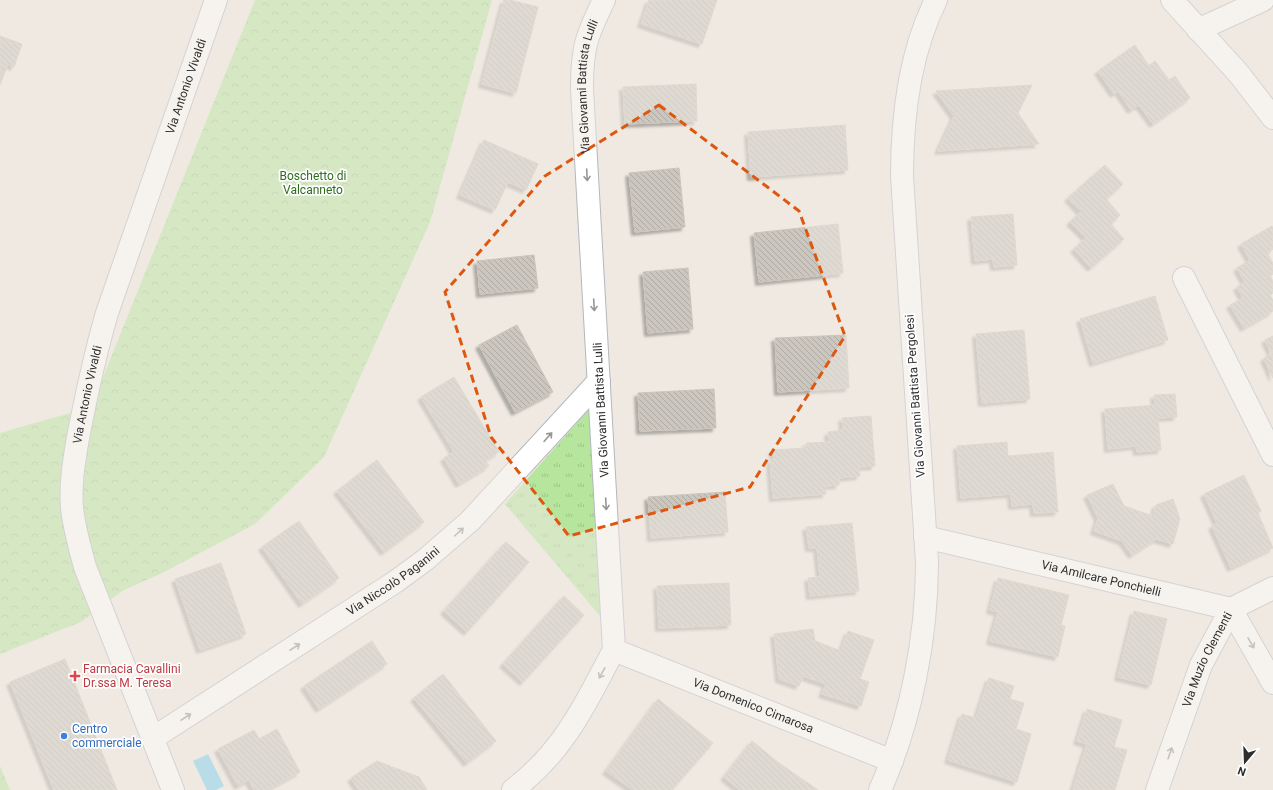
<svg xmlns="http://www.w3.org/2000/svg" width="1273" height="790" font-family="Roboto,sans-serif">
<defs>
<pattern id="forest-crowns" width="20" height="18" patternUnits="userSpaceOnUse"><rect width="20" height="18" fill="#b6e59e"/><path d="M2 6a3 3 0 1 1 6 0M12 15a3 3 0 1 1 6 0" fill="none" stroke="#9dc588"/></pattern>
<pattern id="park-tufts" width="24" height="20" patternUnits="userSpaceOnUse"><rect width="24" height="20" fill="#b6e59e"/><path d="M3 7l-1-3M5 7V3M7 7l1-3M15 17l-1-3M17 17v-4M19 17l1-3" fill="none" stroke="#9dc588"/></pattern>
<pattern id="building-back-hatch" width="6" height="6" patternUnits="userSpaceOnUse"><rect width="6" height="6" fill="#cbc7bf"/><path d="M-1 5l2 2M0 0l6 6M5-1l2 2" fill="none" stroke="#afaba4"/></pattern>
<filter id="shadow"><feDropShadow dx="-3.5" dy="3.5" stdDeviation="1" flood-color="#0004"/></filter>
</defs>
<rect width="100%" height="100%" fill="#efe9e1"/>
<g fill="url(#forest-crowns)">
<path d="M255,0H492L430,222L324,457L255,524L164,572L122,591L81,622L0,654V433L91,407Z"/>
<path d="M0,766L10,790H0Z"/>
</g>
<path fill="url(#park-tufts)" d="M590,408L606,623L505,504Z"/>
<path fill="#75cff0" d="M208,754L224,786L216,790H207L193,761Z"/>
<g fill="url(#building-back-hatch)" stroke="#cbc5ba" filter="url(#shadow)">
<path d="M504,0H510L538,7L516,93L482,84Z"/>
<path d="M649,0H717L702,44L641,24Z"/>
<path d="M0,36L22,44L14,67L8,64L0,85Z"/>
<path d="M1135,45L1149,66L1155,61L1169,80L1175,76L1190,98L1153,124L1139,105L1131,110L1118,91L1114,94L1098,71Z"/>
<path d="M696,84L697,121L625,124L623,87Z"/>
<path d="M1032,85L1018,113L1039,144L938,151L954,116L936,91Z"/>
<path d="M845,125L848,170L751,177L748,132Z"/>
<path d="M484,140L538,164L526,190L508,182L495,210L460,195Z"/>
<path d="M1105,165L1123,184L1106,199L1120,215L1111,224L1124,239L1091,268L1074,249L1086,238L1070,222L1081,212L1068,198Z"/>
<path d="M679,168L685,227L635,232L629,173Z"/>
<path d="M1013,214L1017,265L994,267L993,259L975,261L971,217Z"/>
<path d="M838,224L843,273L759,282L754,233Z"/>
<path d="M1272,226L1273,228V249L1267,253L1273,263V274L1270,276L1273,281V293L1270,295L1273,300V311L1244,328L1230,305L1243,298L1237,287L1245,282L1237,268L1250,260L1241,244Z"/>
<path d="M534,255L538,288L480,294L477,261Z"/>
<path d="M688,268L693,329L648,333L643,272Z"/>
<path d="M1155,296L1168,340L1093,363L1080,319Z"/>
<path d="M517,325L553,392L515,412L479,345Z"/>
<path d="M1024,330L1030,399L982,403L976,334Z"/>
<path d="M846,335L849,388L778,392L775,338Z"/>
<path d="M1273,336V378L1264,358L1272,354L1265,340Z"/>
<path d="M454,377L499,452L485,460L489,466L459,484L444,458L454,452L421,397Z"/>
<path d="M714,389L716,428L640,431L638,393Z"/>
<path d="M1175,394L1177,417L1158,418L1161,450L1137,452L1136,446L1108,449L1105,409L1155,405L1154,395Z"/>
<path d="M871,416L875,466L859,467L860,476L839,478V485L825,486L826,494L773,498L770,460L774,459L773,450L806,448V443L829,442L828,432L843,430L842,418Z"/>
<path d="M1007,442L1008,456L1053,452L1058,512L1034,513L1033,504L1012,506L1011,494L961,498L957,446Z"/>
<path d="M377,460L424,522L384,552L337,491Z"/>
<path d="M1244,475L1261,511L1258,513L1273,548L1231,568L1212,526L1217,523L1204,494Z"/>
<path d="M1113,484L1124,506L1153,516L1156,505L1173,499L1180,519L1173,544L1156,539L1132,555L1122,541L1094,531L1098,518L1087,495Z"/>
<path d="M725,492L728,532L651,538L648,497Z"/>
<path d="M299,521L339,578L302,604L262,547Z"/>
<path d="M852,523L859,591L810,596L808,578L820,577L817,548H809L806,527Z"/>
<path d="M506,542L529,562L467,632L444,611Z"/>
<path d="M221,563L246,634L200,650L175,579Z"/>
<path d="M998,578L1069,595L1061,625L1065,626L1058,657L990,641L998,612L990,610Z"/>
<path d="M729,583L731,625L659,628L657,586Z"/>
<path d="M564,596L584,615L523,682L503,664Z"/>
<path d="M1134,611L1167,619L1151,685L1118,677Z"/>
<path d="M813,629L815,641L841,651L848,631L874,640L860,679L869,682L861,706L822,694L826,684L803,676L799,686L779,679L774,634Z"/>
<path d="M372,641L387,664L319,709L304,686Z"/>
<path d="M65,659L117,790H54L10,682Z"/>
<path d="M443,674L496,741L467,763L414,698Z"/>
<path d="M989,678L1014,686L1010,699L1024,703L1016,729L1031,734L1017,782L948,760L962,714L976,718Z"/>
<path d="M658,699L713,743L672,790H633L606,771Z"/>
<path d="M1087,709L1122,720L1114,747L1127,750L1115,790L1073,789L1087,744L1077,741Z"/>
<path d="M277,729L300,772L267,790H254L249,780L238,786L218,749L254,730L259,739Z"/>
<path d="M752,741L779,763L818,790H740L724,777Z"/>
<path d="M377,761L419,777L427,790H359L351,778Z"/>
</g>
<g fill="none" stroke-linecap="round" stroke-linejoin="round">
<defs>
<g id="street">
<path d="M1172,0L1239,74L1273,118"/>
<path d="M1198,30L1263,0"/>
<path d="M1184,278L1273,455"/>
<path id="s1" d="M925,537L1231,609L1273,588"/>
<path d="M1231,609L1273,683"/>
<path id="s2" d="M614,650L892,761"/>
<path id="s3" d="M153,738L395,582L425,560L470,521L599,381"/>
<path id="s4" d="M173,790L85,567C80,548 74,528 72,508C70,484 74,461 78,438C86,396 95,354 107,313L216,0"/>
<path id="s5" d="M513,790C532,775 550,757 564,737C584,710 598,679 614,650L582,89C582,78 582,67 584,55C586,36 596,17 604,0"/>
<path d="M880,790C911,721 927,637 927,562L902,176C902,116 909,54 936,0"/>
<path id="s6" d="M1157,790L1201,665L1231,609"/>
</g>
</defs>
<use href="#street" stroke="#b4b7c1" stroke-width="24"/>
<use href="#street" stroke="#fff" stroke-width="22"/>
</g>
<defs><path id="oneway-shaft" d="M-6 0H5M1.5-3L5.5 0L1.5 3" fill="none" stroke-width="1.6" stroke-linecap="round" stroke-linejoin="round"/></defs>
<g stroke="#969696">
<use href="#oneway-shaft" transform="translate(587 175) rotate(87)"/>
<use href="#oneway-shaft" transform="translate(594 305) rotate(87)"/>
<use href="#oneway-shaft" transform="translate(548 437) rotate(-48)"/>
<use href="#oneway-shaft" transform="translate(606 504) rotate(87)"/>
<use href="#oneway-shaft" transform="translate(459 532) rotate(-42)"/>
<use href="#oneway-shaft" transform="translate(1251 643) rotate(60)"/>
<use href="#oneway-shaft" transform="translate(295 647) rotate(-33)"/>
<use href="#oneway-shaft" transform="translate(602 673) rotate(119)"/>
<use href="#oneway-shaft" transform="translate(186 717) rotate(-33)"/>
<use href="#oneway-shaft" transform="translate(1170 753) rotate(-71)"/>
</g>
<path d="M0 0H1273V790H0ZM659,105L799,211L845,336L750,487L569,536L491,437L445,292L545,176Z" fill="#efe9e1" fill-opacity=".55" fill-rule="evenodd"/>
<path fill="none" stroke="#df570e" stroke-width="3" stroke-dasharray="8 5" stroke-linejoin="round" d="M659,105L799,211L845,336L750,487L569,536L491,437L445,292L545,176Z"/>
<path fill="#e0444e" stroke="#fff" stroke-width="1.5" d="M73 670h4v4h4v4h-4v4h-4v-4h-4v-4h4z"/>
<circle fill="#3f7fe0" stroke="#fff" stroke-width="1.5" cx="64" cy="736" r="4"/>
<g text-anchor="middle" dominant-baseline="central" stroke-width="3.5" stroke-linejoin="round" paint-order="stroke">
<g font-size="12" fill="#2e2e2e" stroke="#fff">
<text stroke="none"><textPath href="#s4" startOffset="739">Via Antonio Vivaldi</textPath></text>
<text stroke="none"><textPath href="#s5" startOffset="739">Via Giovanni Battista Lulli</textPath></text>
<text stroke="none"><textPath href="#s4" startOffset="415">Via Antonio Vivaldi</textPath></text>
<text transform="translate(915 396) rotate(-94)">Via Giovanni Battista Pergolesi</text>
<text transform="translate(601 410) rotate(-93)">Via Giovanni Battista Lulli</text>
<text stroke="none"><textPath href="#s1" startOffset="181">Via Amilcare Ponchielli</textPath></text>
<text stroke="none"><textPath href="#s3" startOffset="287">Via Niccolò Paganini</textPath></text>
<text stroke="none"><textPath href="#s6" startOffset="140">Via Muzio Clementi</textPath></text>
<text stroke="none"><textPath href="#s2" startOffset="150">Via Domenico Cimarosa</textPath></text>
</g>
<g font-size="12" fill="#2c6e1b" stroke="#fff">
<text x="313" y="176">Boschetto di<tspan x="313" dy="14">Valcanneto</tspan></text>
</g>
<g font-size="12" fill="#be3a42" stroke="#fff" text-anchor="start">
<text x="83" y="669">Farmacia Cavallini<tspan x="83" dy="14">Dr.ssa M. Teresa</tspan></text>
</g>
<g font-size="12" fill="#366cbe" stroke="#fff" text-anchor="start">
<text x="72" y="729">Centro<tspan x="72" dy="14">commerciale</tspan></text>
</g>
</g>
<g transform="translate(1245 762) rotate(199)" stroke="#ffffff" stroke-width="3" paint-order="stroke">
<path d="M0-3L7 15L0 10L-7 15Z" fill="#2e2e2e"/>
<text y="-6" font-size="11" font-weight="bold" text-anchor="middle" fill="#2e2e2e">N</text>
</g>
</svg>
